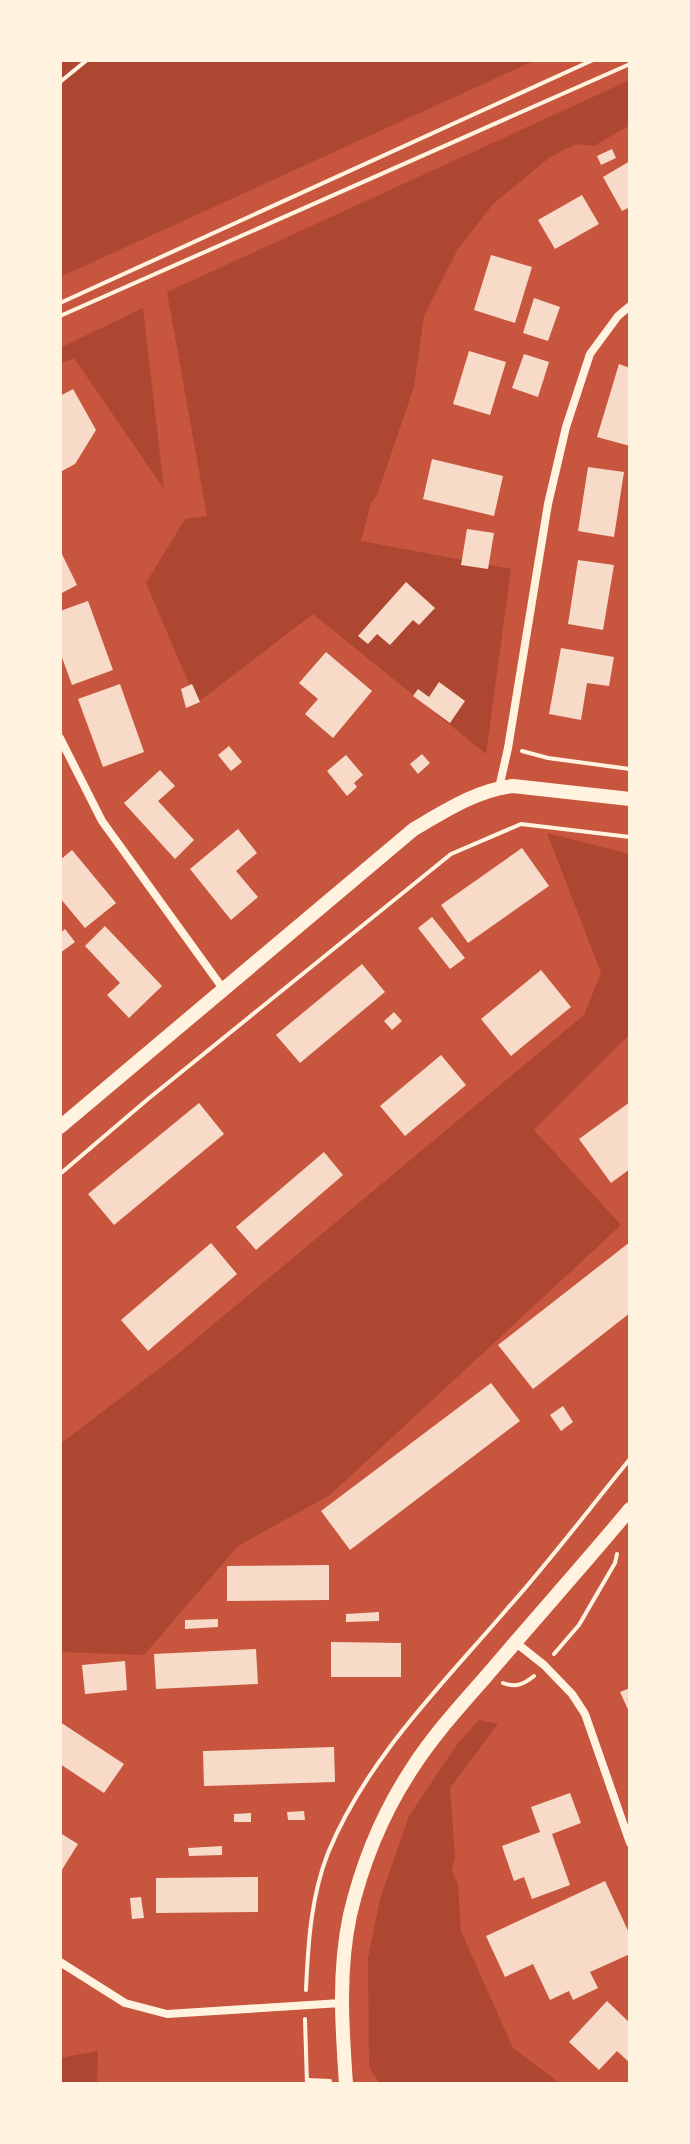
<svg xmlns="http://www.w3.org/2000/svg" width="690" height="2144" font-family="Arial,sans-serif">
<rect width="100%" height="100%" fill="#c8553d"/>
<g fill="#ae4732">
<path d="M60,60H536L60,277Z"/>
<path d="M630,80V125L594,146L576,144L550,157L493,204L458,249L424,316L414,387L377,495L371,503L361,541L511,569L486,754L313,614L197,703L146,583L185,519L207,516L167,292Z"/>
<path d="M143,308L164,489L74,358L60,364V348Z"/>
<path d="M547,833L630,854V1034L534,1130L621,1225L330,1495L238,1546L144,1655L60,1652V1444L173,1358L584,1015L601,973Z"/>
<path d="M479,1720L498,1724L450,1788L455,1856L452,1871L458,1884L461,1931L513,2048L561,2084H380L369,2067L368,1958L380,1899L409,1816L458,1743Z"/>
<path d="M98,2051L97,2084H60V2058Z"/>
</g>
<g fill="#f7dbc8">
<path d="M612,149L616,158L601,165L597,156Z"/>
<path d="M630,161V207L622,211L603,177Z"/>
<path d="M582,195L599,224L555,249L538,220Z"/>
<path d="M491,255L532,267L515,323L474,310Z"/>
<path d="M534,298L560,307L548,341L523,333Z"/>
<path d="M469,351L506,362L490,415L453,404Z"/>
<path d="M524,354L549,362L538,397L512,388Z"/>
<path d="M619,364L630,368V446L597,437Z"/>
<path d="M73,389L96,430L75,464L60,472V396Z"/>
<path d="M432,459L503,476L494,516L423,499Z"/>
<path d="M588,467L624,472L614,537L578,531Z"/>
<path d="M467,529L494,533L488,569L461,565Z"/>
<path d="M60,550L77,585L60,594Z"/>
<path d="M578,560L614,565L603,630L568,624Z"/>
<path d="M406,582L435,608L419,625L413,620L390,645L377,634L368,644L358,636Z"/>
<path d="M88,601L113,670L72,685L60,652V611Z"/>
<path d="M561,648L614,657L609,686L587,683L581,720L549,714Z"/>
<path d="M326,652L372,691L333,738L305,714L318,699L299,683Z"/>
<path d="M439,682L465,701L450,723L413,696L418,689L429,697Z"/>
<path d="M120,684L144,752L103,767L78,699Z"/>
<path d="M192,684L200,702L186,708L181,689Z"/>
<path d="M229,746L242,762L231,771L218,755Z"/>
<path d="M422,754L430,763L418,774L410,764Z"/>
<path d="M346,755L363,775L354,783L357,787L347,796L327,771Z"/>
<path d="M160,770L175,786L158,801L194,840L175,859L124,803Z"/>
<path d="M238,829L257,853L236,871L258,897L231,920L190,869Z"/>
<path d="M522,848L549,886L468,943L441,905Z"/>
<path d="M72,850L116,903L85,928L60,898V860Z"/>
<path d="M432,917L465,958L450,969L418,928Z"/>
<path d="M105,926L162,986L129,1018L107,995L120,983L85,946Z"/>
<path d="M65,929L75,942L60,953V933Z"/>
<path d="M362,964L385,992L300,1063L276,1035Z"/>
<path d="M541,970L571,1007L511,1056L481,1019Z"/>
<path d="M394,1012L402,1021L392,1030L384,1021Z"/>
<path d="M441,1055L466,1085L405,1136L380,1106Z"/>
<path d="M630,1102V1169L611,1183L579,1139Z"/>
<path d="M199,1103L224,1134L114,1225L88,1194Z"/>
<path d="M324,1152L343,1175L256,1250L236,1227Z"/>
<path d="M630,1242V1313L533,1389L498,1345Z"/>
<path d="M211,1243L237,1274L148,1351L121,1320Z"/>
<path d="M491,1383L520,1421L350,1550L321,1511Z"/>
<path d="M563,1406L573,1422L561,1431L550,1415Z"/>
<path d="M329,1565V1600L227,1601V1566Z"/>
<path d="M379,1612V1621L346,1622V1614Z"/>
<path d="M218,1619V1627L185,1629V1620Z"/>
<path d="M331,1642L401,1643V1677H331Z"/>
<path d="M256,1649L258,1684L156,1689L154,1654Z"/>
<path d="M125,1661L127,1690L85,1694L82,1665Z"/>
<path d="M630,1688V1714L620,1692Z"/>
<path d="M60,1722L124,1764L104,1793L60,1764Z"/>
<path d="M334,1747L335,1782L204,1786L203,1751Z"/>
<path d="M570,1793L581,1823L552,1834L570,1885L532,1899L524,1877L514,1881L502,1846L540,1832L531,1807Z"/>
<path d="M304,1811L305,1820H288L287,1812Z"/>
<path d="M251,1813V1822H234V1814Z"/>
<path d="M60,1833L78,1844L60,1873Z"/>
<path d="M222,1846V1855L189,1856L188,1848Z"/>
<path d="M258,1877V1912L156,1913V1878Z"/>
<path d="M605,1881L630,1935V1954L590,1972L598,1988L573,2000L569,1991L550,2000L533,1964L505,1977L486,1936Z"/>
<path d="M141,1897L144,1918L132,1919L130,1898Z"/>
<path d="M607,2001L630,2023V2063L617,2051L599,2070L569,2042Z"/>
</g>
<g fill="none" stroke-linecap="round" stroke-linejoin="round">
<g stroke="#fff3e0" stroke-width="4">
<path d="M60,82L87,60"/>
<path d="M60,303L593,60"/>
<path d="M60,316L630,64"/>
<path d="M522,751L548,758L630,769"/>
<path d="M60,1174L148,1099L451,854L521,824L630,837"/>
<path d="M554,1654L579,1625L615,1563L617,1554"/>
<path d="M503,1683C516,1688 524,1684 534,1676"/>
<path d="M306,1990C308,1944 311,1896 328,1853C367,1758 442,1685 507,1609C550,1561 589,1509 630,1459"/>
<path d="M305,2019L307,2084"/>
<path d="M307,2080L330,2081"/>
</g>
<g stroke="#fff3e0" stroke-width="8">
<path d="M60,738L102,821L224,990"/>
<path d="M499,788L508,748L548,504L566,427L590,354L618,316L630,306"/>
<path d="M515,1642L544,1665L572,1694L585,1714L630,1843"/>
<path d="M60,1962L125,2003L167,2014L341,2003"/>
</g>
<g stroke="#fff3e0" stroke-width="14">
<path d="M60,1127L414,829C445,811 477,790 513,786L630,799"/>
<path d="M346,2084C342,2027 338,1971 350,1915C362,1864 383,1813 411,1770C435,1732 467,1699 495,1666C540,1613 586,1562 630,1509"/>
</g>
</g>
<rect width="690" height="2144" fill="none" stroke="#fff3e0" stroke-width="124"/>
</svg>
